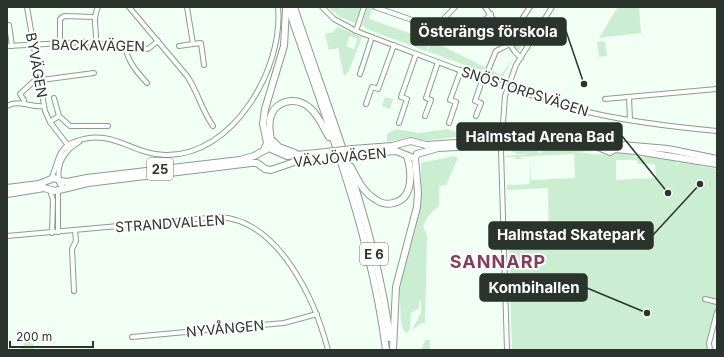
<svg xmlns="http://www.w3.org/2000/svg" width="724" height="357" font-family="Inter,sans-serif">
<rect width="100%" height="100%" fill="#f1fff4"/>
<g fill="#cbedd2" fill-rule="evenodd">
<path d="M340,7L341,9L345,7H361L355,23L340,17L329,8Z"/>
<path d="M367,7H373L369,19L429,40L433,29L437,30L426,51L369,30L362,25Z"/>
<path d="M618,7H639L641,33L599,38Z"/>
<path d="M337,27L362,37L349,71L344,76L338,48L329,50L325,34L333,32ZM350,36L358,39L354,49L346,46Z"/>
<path d="M438,31L441,32L436,43L501,75L514,57L502,78H500L427,51Z"/>
<path d="M513,39L522,45L519,51L511,42Z"/>
<path d="M605,41L607,56L599,57L597,42Z"/>
<path d="M385,97L393,99L390,109L382,106Z"/>
<path d="M396,129L419,133L448,129L464,136L422,141L411,137L387,142V134Z"/>
<path d="M510,147L537,150L539,153H542L539,147L595,149L592,151L577,152L613,156L617,153H628L637,157H651L678,162L674,166L681,162L717,169V306L707,350H512L507,185L530,184V157L521,156V159H515V157H505V156L530,154H517L511,151ZM574,154L575,178L531,180L530,156ZM616,160H637L638,164H655L656,178L616,180ZM548,188L549,241L509,243L507,190Z"/>
<path d="M454,156L458,158L446,185L439,186V205L427,218L423,226L427,236L425,323H422L412,330L421,313V301L419,300V308L411,313L410,329L407,333L404,331L401,323L399,284L421,202V163Z"/>
<path d="M27,340L35,346L32,350H20Z"/>
<path d="M425,340H430V350H421Z"/>
</g>
<g fill="none" stroke-linecap="round" stroke-linejoin="round">
<defs>
<g id="minor">
<path d="M27,7L45,111L50,122L70,148"/>
<path d="M129,7L187,76C198,92 201,109 213,126"/>
<path d="M322,7L334,19L356,31C433,60 509,91 588,112C630,122 674,127 717,131"/>
<path d="M375,7L435,28L464,41L491,14"/>
<path d="M485,7L515,52L521,58"/>
<path d="M9,25L12,46"/>
<path d="M435,28L455,7"/>
<path d="M356,31L364,7"/>
<path d="M508,40L530,7"/>
<path d="M60,43V19L64,16L94,17"/>
<path d="M96,43C97,30 92,19 98,7"/>
<path d="M193,44L201,43L204,65"/>
<path d="M7,46L85,42L148,49L158,41"/>
<path d="M125,46C128,62 136,71 147,83"/>
<path d="M179,46L193,44L187,7"/>
<path d="M489,68L496,51L510,44"/>
<path d="M360,74L372,37"/>
<path d="M629,97L630,120"/>
<path d="M54,98L59,116L70,126H108"/>
<path d="M605,99L717,89"/>
<path d="M23,104L24,100L20,94L34,81L94,73"/>
<path d="M366,104L372,87L378,89L394,45"/>
<path d="M7,106C19,99 31,108 44,106"/>
<path d="M425,116L431,100L426,98L438,62"/>
<path d="M476,116L481,103L475,101L483,78"/>
<path d="M50,122L59,116"/>
<path d="M399,123L407,99L401,97L416,54"/>
<path d="M449,123L456,102L450,100L461,70"/>
<path d="M51,179C58,165 57,148 74,142C112,127 130,154 165,155C233,157 284,68 278,7"/>
<path d="M59,180C56,164 65,150 79,142"/>
<path d="M50,190L53,200L52,233"/>
<path d="M58,232V190"/>
<path d="M7,236L219,217C279,220 315,300 328,350"/>
<path d="M74,291L72,249L76,241L75,230"/>
<path d="M705,299L717,302"/>
<path d="M132,337L284,323L317,314"/>
<path d="M507,350L501,150L505,96L516,65L552,7"/>
<path d="M710,350L709,343L717,312"/>
</g>
<g id="highway">
<path d="M288,7C326,120 371,231 386,350"/>
<path d="M294,7C330,116 375,224 390,338"/>
<path d="M274,142L279,147L295,153"/>
<path d="M353,149L392,146L411,141L426,145L501,140L592,141L611,138L622,145L668,149L717,159"/>
<path d="M264,150L267,143L263,124L265,109L284,46L286,9"/>
<path d="M274,150C271,140 268,130 270,119C274,100 296,96 310,108C319,116 323,127 329,137"/>
<path d="M355,154L396,151L411,157"/>
<path d="M351,167C357,179 363,192 375,199C380,203 386,205 393,203C414,199 412,172 407,156"/>
<path d="M60,181L67,182L87,178L240,160L254,156L269,148L287,156L326,152"/>
<path d="M7,188L39,184L54,178L59,180L61,184"/>
<path d="M7,194L44,188L55,191L88,183L251,163H257L265,169L271,170L300,160L327,156"/>
<path d="M393,350L396,287L417,207L418,192L415,158L417,154L438,148L509,144L596,146L610,152L615,149L636,151L717,164"/>
</g>
</defs>
<use href="#minor" stroke="#899e8d" stroke-width="6"/>
<use href="#highway" stroke="#899e8d" stroke-width="8"/>
<use href="#minor" stroke="#fff" stroke-width="4"/>
<use href="#highway" stroke="#fff" stroke-width="6"/>
<defs>
<g id="highway-bridge">
<path d="M326,152L353,149"/>
<path d="M327,156L355,154"/>
</g>
</defs>
<use href="#highway-bridge" stroke="#899e8d" stroke-width="8" stroke-linecap="butt"/>
<use href="#highway-bridge" stroke="#fff" stroke-width="6"/>
</g>
<g text-anchor="middle" dominant-baseline="central" stroke-width="4" stroke-linejoin="round" paint-order="stroke">
<g fill="#fff" stroke="#6a706b" stroke-width="1">
<rect x="147" y="158" width="26" height="22" rx="3"/>
<rect x="360" y="243" width="28" height="22" rx="3"/>
</g>
<g font-size="13" font-weight="bold" fill="#2a332c">
<text x="160" y="169">25</text>
<text x="374" y="254">E 6</text>
</g>
<g font-size="14" fill="#2a332c" stroke="#fff">
<text transform="translate(98 45) rotate(1)">BACKAVÄGEN</text>
<text transform="translate(37 65) rotate(80)">BYVÄGEN</text>
<text transform="translate(525 91) rotate(18)">SNÖSTORPSVÄGEN</text>
<text transform="translate(340 157) rotate(-6)">VÄXJÖVÄGEN</text>
<text transform="translate(170 223) rotate(-4)">STRANDVALLEN</text>
<text transform="translate(225 328) rotate(-5)">NYVÅNGEN</text>
</g>
<g font-size="18" font-weight="bold" letter-spacing="1" fill="#823e5c" stroke="#fff">
<text x="498" y="261">SANNARP</text>
</g>
</g>
<path fill="none" stroke="#2a332c" stroke-width="1.5" d="M584 84L566 31M668 193L622 136M700 184L653 235M647 313L587 288"/>
<g fill="#2a332c" stroke="#fff" stroke-width="1.5">
<circle cx="584" cy="84" r="4"/>
<circle cx="668" cy="193" r="4"/>
<circle cx="700" cy="184" r="4"/>
<circle cx="647" cy="313" r="4"/>
</g>
<g fill="#2a332c" stroke="#2a332c" stroke-width="1.5">
<rect x="411" y="18" width="155" height="27" rx="4"/>
<rect x="457" y="123" width="165" height="27" rx="4"/>
<rect x="489" y="222" width="164" height="27" rx="4"/>
<rect x="480" y="274" width="107" height="27" rx="4"/>
</g>
<g font-size="15" text-anchor="middle" font-weight="bold" fill="#fff">
<text x="488" y="37">Österängs förskola</text>
<text x="540" y="142">Halmstad Arena Bad</text>
<text x="571" y="240">Halmstad Skatepark</text>
<text x="534" y="293">Kombihallen</text>
</g>
<rect width="724" height="357" fill="none" stroke="#2a332c" stroke-width="16"/>
<path d="M10 341v6h83v-6" fill="none" stroke="#2a332c" stroke-width="2"/>
<text x="16" y="341" font-size="12" fill="#2a332c" stroke="#ffffff" stroke-width="3" paint-order="stroke">200 m</text>
</svg>
